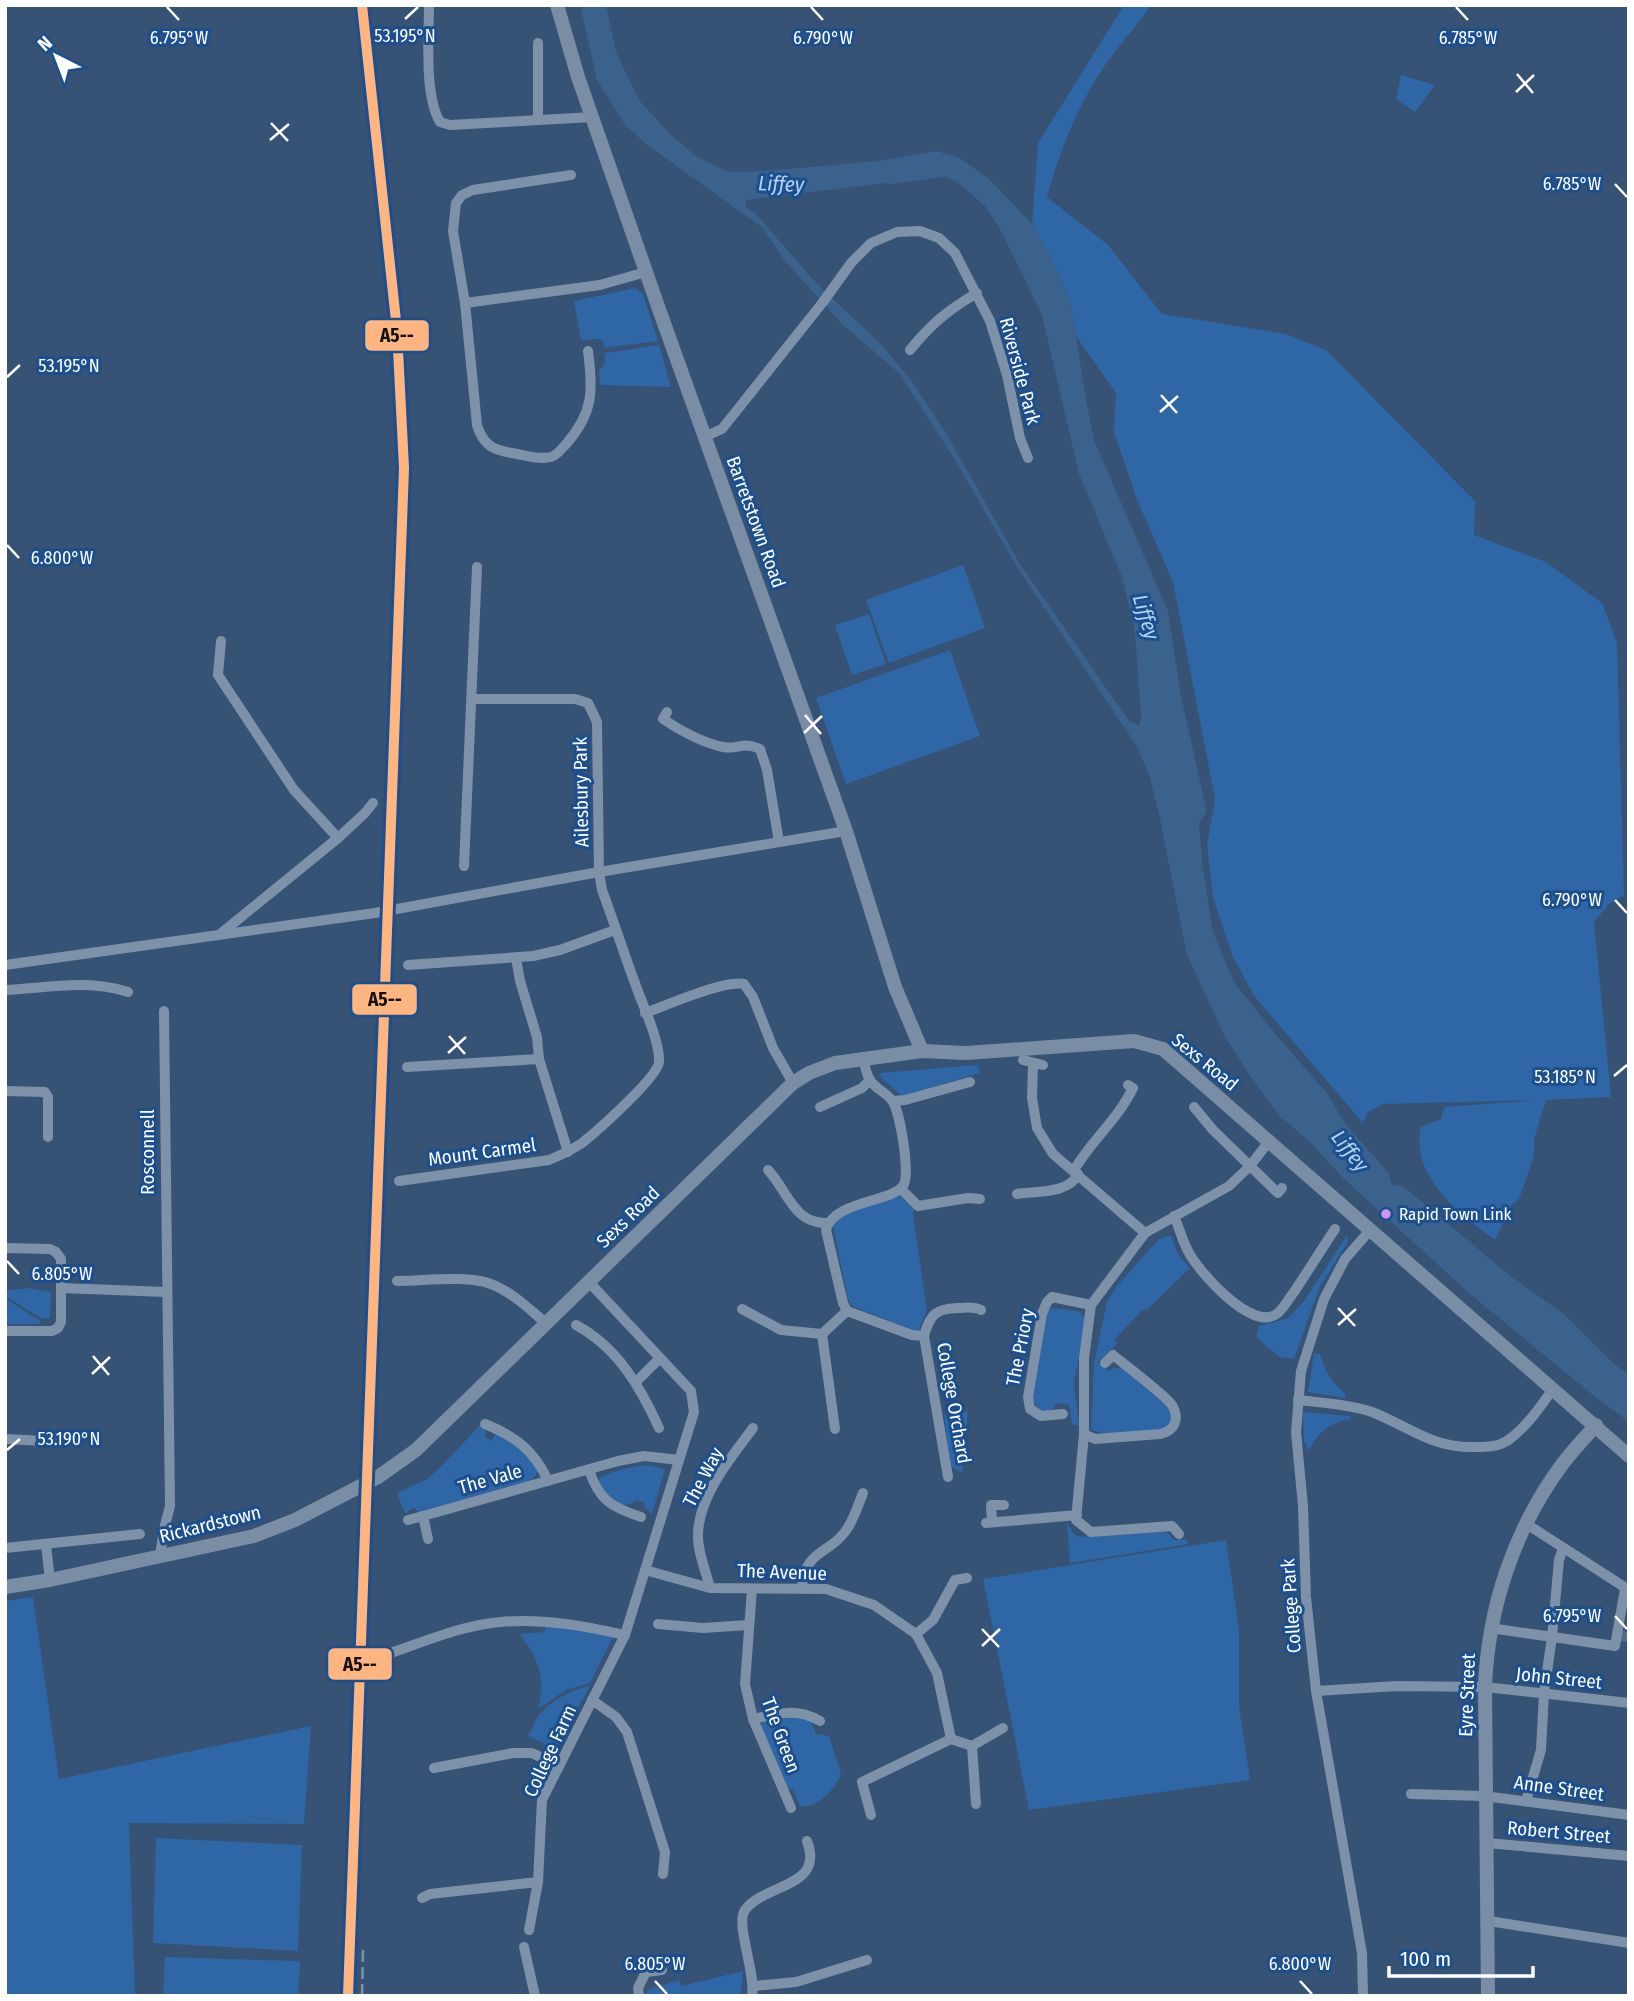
<svg xmlns="http://www.w3.org/2000/svg" width="1634" height="2001" font-family="'Fira Sans Condensed',sans-serif">
<rect width="100%" height="100%" fill="#365274"/>
<g fill="#2f66a5">
<path d="M1124,5H1151C1140,22 1126,37 1114,53C1082,95 1061,146 1047,197L1108,245L1162,314L1286,334L1326,350L1475,501L1474,535L1546,562L1602,603L1617,643L1624,895L1609,904L1594,922L1611,1097L1546,1100L1534,1139V1156L1519,1199L1512,1204L1495,1240C1461,1215 1409,1176 1421,1127L1441,1119L1444,1107L1538,1100L1383,1104L1368,1112L1363,1123L1254,996L1232,955L1213,897L1207,845L1215,799L1173,582L1137,500L1114,432L1116,393L1075,335L1071,304L1055,266L1032,224L1038,143Z"/>
<path d="M1401,75L1435,85L1415,112L1396,99Z"/>
<path d="M635,288L643,294L658,341L605,348L603,341L599,339L581,340L574,301Z"/>
<path d="M659,345L671,387L600,385L599,370L605,364V353Z"/>
<path d="M963,565L985,628L889,663L866,600Z"/>
<path d="M869,614L886,664L852,675L835,625Z"/>
<path d="M950,650L980,736L846,784L816,698Z"/>
<path d="M978,1065L980,1073L902,1096L881,1078L880,1073Z"/>
<path d="M897,1194L914,1209L913,1214L927,1310L918,1332L852,1306L848,1299L833,1226L840,1216Z"/>
<path d="M1171,1235L1178,1254L1190,1268L1148,1309L1142,1310L1113,1341L1118,1343L1098,1362L1109,1371L1114,1368H1123L1168,1407L1171,1417L1169,1427C1150,1431 1107,1439 1091,1429L1094,1363L1107,1302L1116,1287L1159,1239Z"/>
<path d="M1347,1235L1348,1242L1320,1286L1294,1359L1279,1357L1256,1337L1259,1326L1288,1318L1302,1304Z"/>
<path d="M28,1288L51,1292L50,1318H41L5,1296V1291Z"/>
<path d="M5,1298L40,1321L41,1324H5Z"/>
<path d="M1051,1308L1079,1311L1086,1320L1074,1383L1079,1426L1072,1424L1069,1405L1056,1403L1052,1412H1039L1032,1398L1047,1314Z"/>
<path d="M1314,1354H1320C1325,1371 1332,1384 1346,1394L1345,1398L1308,1392Z"/>
<path d="M968,1412L962,1473L950,1465L944,1415Z"/>
<path d="M1303,1412L1351,1416L1350,1419C1329,1423 1318,1432 1309,1451L1304,1441Z"/>
<path d="M480,1425L486,1431L485,1437L492,1441L495,1433C513,1441 531,1452 538,1472L532,1480L418,1512L414,1507L405,1514L397,1493L427,1479L442,1466Z"/>
<path d="M647,1465L665,1469L652,1514L645,1508L643,1502L636,1500C620,1515 600,1496 599,1478C615,1470 630,1467 647,1465Z"/>
<path d="M1067,1523L1073,1533L1079,1537L1160,1531L1168,1533L1174,1540L1187,1539L1188,1544L1070,1563Z"/>
<path d="M1226,1540L1239,1629V1706L1250,1780L1029,1810L983,1579Z"/>
<path d="M33,1597L59,1779L311,1726L304,1824L129,1823L135,1996H5V1601Z"/>
<path d="M545,1622L596,1631L613,1637L590,1683L566,1690L538,1709C546,1677 539,1661 520,1634L545,1632Z"/>
<path d="M590,1686L555,1749L528,1736C532,1730 535,1720 539,1715C549,1702 573,1689 590,1686Z"/>
<path d="M803,1716L810,1718L816,1734L829,1736L841,1774C835,1789 818,1809 800,1806L793,1790L786,1788L761,1728L762,1723L767,1721Z"/>
<path d="M156,1838L302,1845L298,1951L153,1943Z"/>
<path d="M165,1957L300,1961L298,1996H163Z"/>
<path d="M743,1971L741,1996H644L650,1989L679,1980L681,1986Z"/>
</g>
<path fill="#3b618d" fill-rule="evenodd" d="M580,5H606L616,52L639,100L670,134L697,157L729,172L766,171L877,161L936,151L960,158L990,180L1032,224L1055,266L1071,304L1086,400L1094,440L1168,611L1181,696L1207,812L1199,823L1203,869L1213,932L1234,982L1278,1037L1327,1093L1346,1125L1388,1172L1392,1185L1403,1186L1508,1274L1565,1315L1614,1364L1629,1375V1422L1589,1392L1470,1294L1343,1178L1308,1140L1280,1117L1251,1077L1225,1037L1187,955L1159,814L1149,774L1136,745L1017,567L958,465L900,374L842,324L784,260L763,228L646,144L625,125L597,80ZM928,166L955,180L985,206L1000,229L1042,315L1079,474L1122,577L1135,632L1141,717L1139,726L1129,721L1020,564L946,433L910,379L881,344L817,284L756,214L746,207V200L904,181L919,169Z"/>
<g fill="none" stroke-linecap="round" stroke-linejoin="round">
<path stroke="#3b618d" stroke-width="18" d="M892,175L948,167L953,171"/>
<path stroke="#546c89" stroke-width="10" stroke-dasharray="10 5" stroke-linecap="butt" d="M1621,1636L1629,1637"/>
<g stroke="#7d92a8" stroke-width="10">
<path d="M429,5C429,36 424,96 440,122L450,125L593,117"/>
<path d="M538,43V119"/>
<path d="M571,175L473,190L462,195L456,203L453,231L465,303L477,425C483,445 493,450 512,453C524,455 539,460 551,457C558,455 562,448 567,443C594,412 593,389 588,351"/>
<path d="M465,303L600,285L646,272"/>
<path d="M910,350C931,324 948,310 977,293"/>
<path d="M704,437L722,429L823,302L851,263L871,243L897,232L920,231L939,238L955,253L990,321L1007,375L1020,438L1028,458"/>
<path d="M221,641L218,675L294,790L338,838L365,813L373,803"/>
<path d="M667,712L663,719C679,730 703,743 723,747C739,750 741,741 760,749L767,770L779,842"/>
<path d="M464,866L477,567"/>
<path d="M219,935L338,838"/>
<path d="M516,958L520,981L537,1037L539,1059L568,1152"/>
<path d="M5,965L375,913L599,872L846,831"/>
<path d="M408,965L533,956L560,950L615,930"/>
<path d="M5,990C47,988 87,979 128,992"/>
<path d="M645,1013C668,1005 723,980 744,984L753,997L773,1048L793,1083"/>
<path d="M1023,1060L1043,1065"/>
<path d="M1033,1064L1032,1098L1037,1128L1053,1154L1145,1233"/>
<path d="M407,1067L539,1059"/>
<path d="M5,1091L45,1092L48,1097V1137"/>
<path d="M893,1101L905,1100L970,1082"/>
<path d="M820,1107L862,1088L870,1080"/>
<path d="M1194,1107L1213,1130L1278,1193L1282,1188"/>
<path d="M768,1170C788,1191 793,1224 828,1223"/>
<path d="M1074,1170C1092,1140 1118,1119 1133,1088L1128,1085"/>
<path d="M399,1181L549,1160C561,1155 572,1150 582,1143C596,1132 658,1077 659,1062C660,1041 643,1006 636,986C624,954 614,922 602,890L599,872L597,722L588,703L575,699H473"/>
<path d="M901,1189L918,1206L968,1198L980,1199"/>
<path d="M1017,1194C1036,1191 1069,1194 1078,1174"/>
<path d="M1174,1216C1179,1227 1182,1240 1188,1251C1198,1271 1253,1334 1278,1313C1284,1308 1289,1298 1294,1292C1308,1271 1321,1250 1335,1229"/>
<path d="M5,1248L50,1249L56,1252L61,1259V1322L58,1328L52,1331H5"/>
<path d="M397,1281C425,1281 466,1275 491,1284C512,1292 529,1309 546,1323"/>
<path d="M61,1288L166,1292"/>
<path d="M742,1309L781,1330L822,1334L847,1311L843,1303L826,1230C833,1201 891,1202 903,1186C911,1176 900,1113 893,1102C888,1093 875,1089 870,1080C866,1074 865,1065 863,1059"/>
<path d="M847,1311L912,1335L924,1336"/>
<path d="M576,1325C617,1347 640,1386 659,1428"/>
<path d="M822,1334L835,1429"/>
<path d="M636,1382L660,1358"/>
<path d="M1298,1400C1322,1403 1348,1404 1372,1412C1410,1427 1433,1449 1476,1447C1487,1447 1497,1447 1507,1441C1526,1428 1540,1407 1553,1389"/>
<path d="M1063,1414L1041,1416L1030,1409L1028,1397L1042,1314L1047,1302L1052,1297L1091,1305"/>
<path d="M485,1424C515,1436 535,1451 548,1481"/>
<path d="M1084,1434L1095,1439L1160,1434C1175,1431 1180,1419 1172,1405C1165,1395 1125,1365 1113,1355L1105,1363"/>
<path d="M5,1439L65,1442"/>
<path d="M589,1470C599,1500 611,1507 641,1517"/>
<path d="M948,1477L924,1336C930,1314 936,1309 957,1308C966,1308 973,1306 981,1310"/>
<path d="M408,1520L423,1516"/>
<path d="M992,1522L991,1505H1004"/>
<path d="M986,1523L1077,1515"/>
<path d="M1525,1523L1629,1590"/>
<path d="M1179,1534L1172,1526L1091,1532L1076,1520L1084,1434V1358L1091,1305L1145,1233L1229,1186L1250,1166L1270,1140"/>
<path d="M428,1539L423,1516L618,1461L644,1456L679,1460"/>
<path d="M46,1545L50,1580"/>
<path d="M5,1548L140,1534"/>
<path d="M160,1556L164,1529L170,1506L164,1011"/>
<path d="M645,1570L710,1588L826,1589L874,1605L916,1634L937,1673L951,1739L862,1782L871,1815"/>
<path d="M710,1588C706,1571 697,1551 698,1534C699,1495 731,1458 753,1428"/>
<path d="M802,1588C805,1550 827,1555 844,1533C853,1523 858,1505 863,1493"/>
<path d="M752,1589L745,1684L753,1719L791,1808"/>
<path d="M658,1624L703,1628L748,1625"/>
<path d="M1490,1628L1615,1646L1625,1589"/>
<path d="M916,1634L933,1620L955,1580L967,1578"/>
<path d="M391,1653C426,1641 463,1625 501,1622C543,1618 584,1626 625,1635"/>
<path d="M1316,1691L1397,1686L1485,1687L1629,1703"/>
<path d="M592,1700L616,1717L627,1732L665,1852L663,1874"/>
<path d="M753,1719C779,1714 796,1707 820,1721"/>
<path d="M951,1739L972,1746L976,1804"/>
<path d="M972,1746L1003,1728"/>
<path d="M434,1768L513,1753H532L559,1766"/>
<path d="M1411,1794L1484,1796L1629,1815"/>
<path d="M1526,1801L1541,1750L1544,1693L1552,1637L1559,1560L1563,1548"/>
<path d="M1487,1843L1629,1856"/>
<path d="M422,1898L430,1894L538,1882"/>
<path d="M1489,1921L1629,1943"/>
<path d="M529,1930L538,1882L542,1800L625,1635L694,1412L691,1391L589,1282"/>
<path d="M524,1947L535,1996"/>
<path d="M754,1986L796,1982L867,1960"/>
<path d="M639,1996L638,1988L646,1972L662,1970"/>
<path d="M752,1996C756,1972 735,1924 745,1910C765,1883 825,1888 807,1841"/>
<path d="M1363,1996L1362,1953L1316,1691L1306,1597L1303,1506L1296,1432L1301,1371L1324,1299L1345,1259L1371,1229"/>
</g>
<g stroke="#798da4" stroke-width="14">
<path d="M557,5L578,77L660,312L846,831L895,987L922,1051"/>
<path d="M5,1587L50,1580L254,1536L295,1520L378,1477L416,1450L793,1083L809,1073L835,1063L922,1051L966,1053L1134,1041L1163,1049L1629,1456"/>
<path d="M1488,1996L1485,1687C1488,1608 1514,1530 1561,1466C1571,1452 1584,1439 1596,1425"/>
</g>
<path stroke="#7e92a7" stroke-width="2.5" stroke-dasharray="12 5" stroke-linecap="butt" d="M362,1996L363,1950"/>
<defs>
<path id="rail-1" d="M348,1996L404,468L397,330L362,5"/>
</defs>
<use href="#rail-1" stroke="#1b4f8f" stroke-width="16"/>
<use href="#rail-1" stroke="#ffb580" stroke-width="10"/>
</g>
<path fill="none" stroke="#fff" stroke-width="2.5" d="M167,7L179,20M811,7L823,20M1456,7L1468,20M405,19L418,7M1517,74L1533,93M1516,92L1534,75M271,123L288,141M270,140L289,124M1615,184L1627,197M7,377L20,365M1161,395L1177,413M1160,412L1178,396M7,545L19,558M805,715L821,734M804,733L822,716M1615,900L1627,913M449,1036L465,1054M448,1053L466,1037M1614,1076L1627,1065M7,1261L19,1274M1338,1308L1355,1326M1338,1325L1356,1309M93,1356L109,1375M92,1374L110,1357M7,1450L20,1439M1615,1616L1627,1629M982,1629L999,1647M982,1646L1000,1629M655,1981L667,1994M1300,1981L1312,1994"/>
<circle fill="#d193ec" stroke="#1b4f8f" stroke-width="2.5" cx="1386" cy="1214" r="6"/>
<g text-anchor="middle" dominant-baseline="central" stroke-width="6" stroke-linejoin="round" paint-order="stroke">
<g font-size="17" fill="#fff" stroke="#1b4f8f" text-anchor="start">
<text x="1399" y="1214">Rapid Town Link</text>
</g>
<g font-size="19" fill="#fff" stroke="#1b4f8f">
<text transform="translate(1020 371) rotate(75)">Riverside Park</text>
<text transform="translate(756 522) rotate(70)">Barretstown Road</text>
<text transform="translate(581 792) rotate(-91)">Ailesbury Park</text>
<text transform="translate(1205 1062) rotate(39)">Sexs Road</text>
<text transform="translate(147 1152) rotate(-90)">Rosconnell</text>
<text transform="translate(482 1152) rotate(-8)">Mount Carmel</text>
<text transform="translate(628 1217) rotate(-44)">Sexs Road</text>
<text transform="translate(1020 1347) rotate(-79)">The Priory</text>
<text transform="translate(954 1403) rotate(80)">College Orchard</text>
<text transform="translate(703 1477) rotate(-62)">The Way</text>
<text transform="translate(490 1479) rotate(-16)">The Vale</text>
<text transform="translate(210 1524) rotate(-14)">Rickardstown</text>
<text transform="translate(782 1572) rotate(2)">The Avenue</text>
<text transform="translate(1291 1606) rotate(-94)">College Park</text>
<text transform="translate(1559 1678) rotate(6)">John Street</text>
<text transform="translate(1467 1695) rotate(-88)">Eyre Street</text>
<text transform="translate(781 1735) rotate(70)">The Green</text>
<text transform="translate(550 1751) rotate(-65)">College Farm</text>
<text transform="translate(1559 1788) rotate(8)">Anne Street</text>
<text transform="translate(1559 1832) rotate(5)">Robert Street</text>
</g>
<g font-size="21" font-style="italic" fill="#b5d3f5" stroke="#1b4f8f">
<text transform="translate(781 184) rotate(2)">Liffey</text>
<text transform="translate(1146 617) rotate(73)">Liffey</text>
<text transform="translate(1350 1151) rotate(52)">Liffey</text>
</g>
</g>
<g font-size="18" text-anchor="middle" fill="#fff" stroke="#1b4f8f" stroke-width="6" stroke-linejoin="round" paint-order="stroke">
<text x="405" y="42">53.195°N</text>
<text x="179" y="44">6.795°W</text>
<text x="823" y="44">6.790°W</text>
<text x="1468" y="44">6.785°W</text>
<text x="1572" y="190">6.785°W</text>
<text x="69" y="372">53.195°N</text>
<text x="62" y="564">6.800°W</text>
<text x="1572" y="906">6.790°W</text>
<text x="1565" y="1083">53.185°N</text>
<text x="62" y="1280">6.805°W</text>
<text x="69" y="1445">53.190°N</text>
<text x="1572" y="1622">6.795°W</text>
<text x="655" y="1970">6.805°W</text>
<text x="1300" y="1970">6.800°W</text>
</g>
<g stroke="#1b4f8f" stroke-width="2.5">
<rect x="364" y="319" width="66" height="33" rx="7" fill="#ffb580"/>
<rect x="351" y="983" width="67" height="33" rx="7" fill="#ffb580"/>
<rect x="327" y="1647" width="66" height="34" rx="7" fill="#ffb580"/>
</g>
<g font-size="19" text-anchor="middle" font-weight="bold" fill="#111">
<text x="397" y="342">A5--</text>
<text x="385" y="1006">A5--</text>
<text x="360" y="1671">A5--</text>
</g>
<rect width="1634" height="2001" fill="none" stroke="#ffffff" stroke-width="14"/>
<g transform="translate(56 56) rotate(318)" stroke="#1b4f8f" stroke-width="5" paint-order="stroke">
<path d="M0-5L12 26L0 18L-12 26Z" fill="#ffffff"/>
<text y="-10" font-size="19" font-weight="bold" text-anchor="middle" fill="#ffffff">N</text>
</g>
<path d="M1389 1966v10h144v-10" fill="none" stroke="#ffffff" stroke-width="3.5"/>
<text x="1400" y="1966" font-size="21" fill="#ffffff" stroke="#1b4f8f" stroke-width="5" paint-order="stroke">100 m</text>
</svg>
